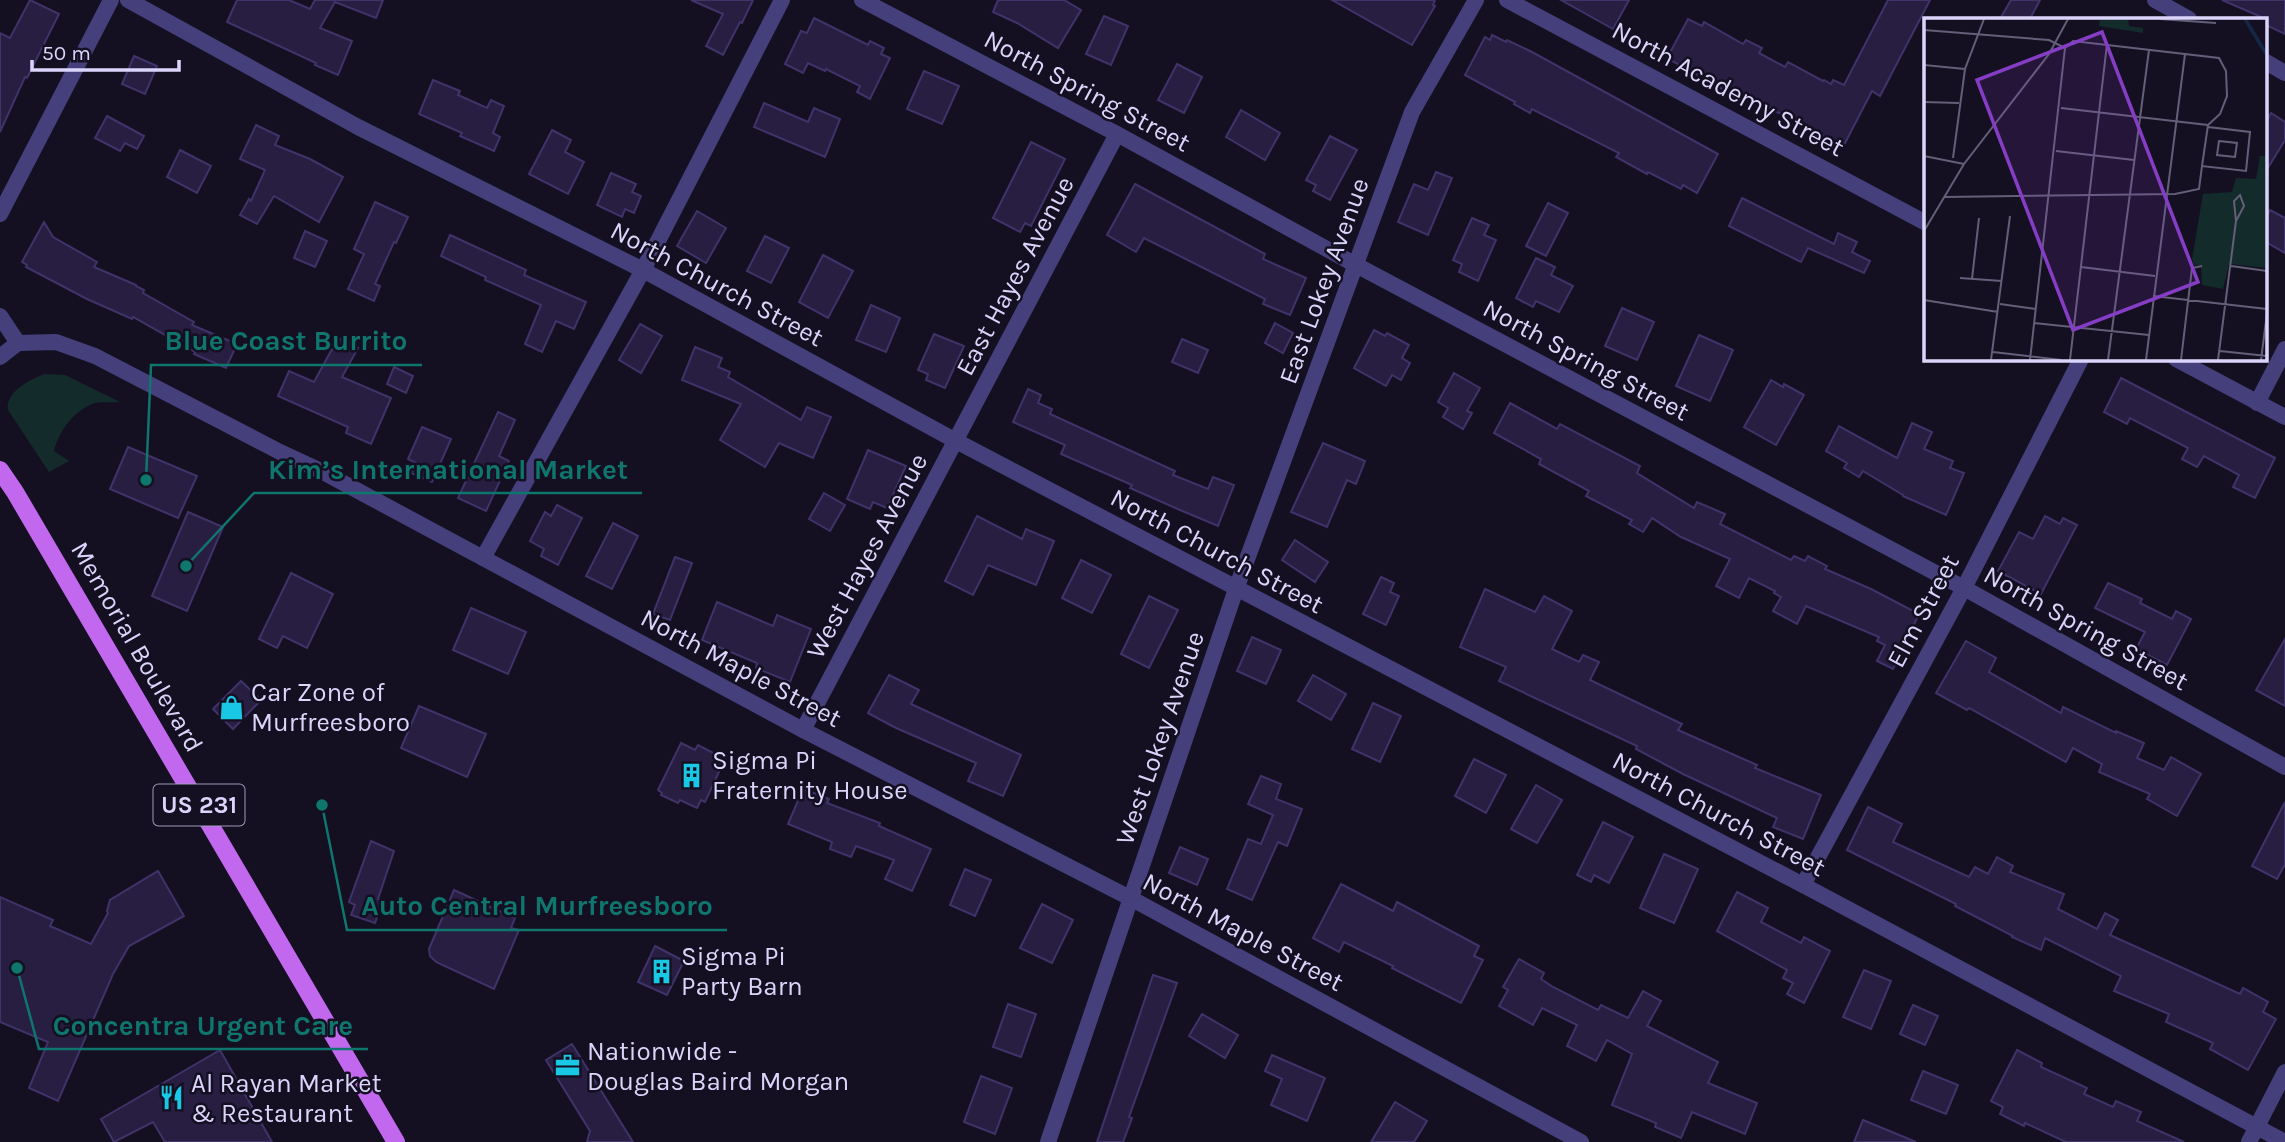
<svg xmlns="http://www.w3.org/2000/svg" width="2285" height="1142" font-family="Karla,sans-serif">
<rect width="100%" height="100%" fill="#141022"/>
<path fill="#142b2b" d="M46,374L65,375L120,402C112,403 100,401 92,404C72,413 59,431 54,451L69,461L49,472L8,410C5,392 31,378 46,374Z"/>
<g fill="#271e41" stroke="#40336a" stroke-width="2">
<path d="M30,0L59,14L27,78L25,77L0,132V33L10,38Z"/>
<path d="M237,0H289L310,9L315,0H383L376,18L335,2L320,28L352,41L338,75L315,65L316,63L227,22Z"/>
<path d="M691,0H753L742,23L740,22L723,55L706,46L723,14Z"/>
<path d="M998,0H1064L1081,10L1058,48L1017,23L993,12Z"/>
<path d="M1332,0H1435L1433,5L1435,6L1412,45Z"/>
<path d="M1561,0H1629L1613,29Z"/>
<path d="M1888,0H1930L1880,96L1872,91L1843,147L1747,96L1744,101L1667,58L1688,19L1702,26L1704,22L1743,44L1746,40L1762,48L1759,53L1785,67L1788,62L1823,81L1824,80L1831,84L1833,80L1844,85Z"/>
<path d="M2011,0H2040L2030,19H2000Z"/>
<path d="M2222,0H2285V34L2266,25V19Z"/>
<path d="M1104,16L1128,26L1111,65L1086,54Z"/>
<path d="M814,18L868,45L870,41L884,48L881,54L890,58L870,99L857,92L860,86L826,69L825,71L808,63L803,73L785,64L801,31L807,33Z"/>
<path d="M1492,35L1506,42L1507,40L1532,52L1718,154L1697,193L1683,185L1681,189L1648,172L1647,174L1616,157L1619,153L1532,109L1530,113L1514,104L1515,102L1465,75L1485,37L1490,40Z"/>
<path d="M134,56L157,66L145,94L122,84Z"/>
<path d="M1177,64L1202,77L1184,113L1158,100Z"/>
<path d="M924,71L959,86L942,124L907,109Z"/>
<path d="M433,80L460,91L458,95L487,108L491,100L504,106L493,133L500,137L494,151L460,136L462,133L419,114Z"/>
<path d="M764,103L808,122L814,108L840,119L825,157L754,127Z"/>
<path d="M1241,110L1280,133L1265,160L1226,137Z"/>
<path d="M2271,113L2285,122V140L2266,171V122Z"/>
<path d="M107,116L144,136L137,149L125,143L120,151L95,138Z"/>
<path d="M256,125L279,136L275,145L310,159L343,177L319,222L274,196L257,224L240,215L249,199L251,201L265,170L240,159Z"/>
<path d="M552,130L571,140L565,152L584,162L568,194L529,174Z"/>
<path d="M1330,136L1357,150L1330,200L1313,191L1316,185L1306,180Z"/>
<path d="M1031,142L1065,159L1031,226L1025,223L1020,232L993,218Z"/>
<path d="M180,150L211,166L197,193L167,177Z"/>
<path d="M1436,172L1452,178L1428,235L1398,222L1414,184L1428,190Z"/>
<path d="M611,173L636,184L632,192L641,196L634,213L625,209L622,217L597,205Z"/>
<path d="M1135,184L1265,254L1263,259L1306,278L1290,315L1263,304L1265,299L1144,238L1136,252L1107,235Z"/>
<path d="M1742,198L1834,244L1838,233L1857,242L1852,252L1870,261L1864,273L1808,248L1801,262L1729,226Z"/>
<path d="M375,202L408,217L396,243L394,242L375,284L380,286L374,301L348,289L364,254L354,249Z"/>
<path d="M1548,203L1568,213L1546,256L1526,246Z"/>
<path d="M2270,210L2285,218V253L2266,242V218Z"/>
<path d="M697,211L726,228L706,263L677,246Z"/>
<path d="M1472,218L1489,225L1484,235L1496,240L1478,281L1459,272L1462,264L1453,260Z"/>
<path d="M44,222L53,237L97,262L94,267L136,285V286L144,290L143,293L194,322L192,325L237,344L226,368L194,354L195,352L133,317L132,319L87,299L26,267L27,265L22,262Z"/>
<path d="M305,231L327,241L315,267L294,258Z"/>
<path d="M450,235L526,270L524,275L586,302L574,329L556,321L542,352L525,344L541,305L485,280L486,277L441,256Z"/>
<path d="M765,236L789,248L771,283L747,271Z"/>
<path d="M823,255L853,271L828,318L799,302Z"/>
<path d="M1536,258L1555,267L1551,275L1573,286L1559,312L1536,301L1533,307L1516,298Z"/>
<path d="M871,305L900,318L886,352L856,340Z"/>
<path d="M1622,308L1654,322L1637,360L1605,346Z"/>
<path d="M1275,323L1293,333L1283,353L1265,343Z"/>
<path d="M640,324L662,336L641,373L619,360Z"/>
<path d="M1374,330L1385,336L1387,333L1409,345L1402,358L1410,363L1401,380L1392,375L1386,386L1354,368Z"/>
<path d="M934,334L964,346L945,388L926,380L928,374L918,370Z"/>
<path d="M1699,335L1733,350L1710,401L1676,386Z"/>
<path d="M338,338L358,348L342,377L391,398L371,444L346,433L348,427L278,396L289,371L314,382Z"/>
<path d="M1182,339L1208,350L1198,373L1172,362Z"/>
<path d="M695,347L722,358L718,367L730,372L728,377L801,420L807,407L831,417L813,458L779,443L765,467L720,440L741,404L682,380Z"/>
<path d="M394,367L413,376L406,393L387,384Z"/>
<path d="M1454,373L1480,388L1467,411L1472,413L1463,429L1443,417L1448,408L1438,402Z"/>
<path d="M2121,378L2275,458L2255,498L2233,487L2239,475L2204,456L2197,467L2182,459L2188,448L2130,418L2127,424L2104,412Z"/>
<path d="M1771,380L1783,387L1784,384L1804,395L1776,445L1744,427Z"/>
<path d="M1028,389L1041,395L1038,403L1052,409L1050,414L1175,471L1173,475L1208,489L1213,477L1234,485L1218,526L1180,510L1130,488L1132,485L1061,454L1065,445L1013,422Z"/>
<path d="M1510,403L1557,429L1560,424L1640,466L1637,473L1694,508L1697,502L1725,514L1720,524L1791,560L1794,556L1805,561L1808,556L1827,566L1825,569L1871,589L1919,614L1893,669L1877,661L1885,645L1877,641L1879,637L1806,606L1797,624L1773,611L1781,597L1774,593L1775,591L1749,578L1739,598L1716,586L1730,559L1681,537L1652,518L1643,532L1629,524L1632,520L1586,496L1589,491L1539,464L1541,459L1494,433Z"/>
<path d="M498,412L515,420L499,456L509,461L486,511L458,498Z"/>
<path d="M1912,423L1932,432L1924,449L1953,461L1950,468L1964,473L1946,515L1903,496V495L1863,471L1859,477L1844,468L1847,463L1826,451L1839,426L1897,458Z"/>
<path d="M422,427L451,439L432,482L411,473L416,463L408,459Z"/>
<path d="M1323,443L1365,461L1356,484L1347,480L1327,527L1291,512Z"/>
<path d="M128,447L197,476L178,518L110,489Z"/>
<path d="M868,450L906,466L887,508L873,502L870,509L847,499Z"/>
<path d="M824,493L845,505L830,531L809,519Z"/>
<path d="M557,505L582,518L558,565L541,556L544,549L530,541L545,512L551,516Z"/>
<path d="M188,512L223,527L187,611L152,596Z"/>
<path d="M977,516L1022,539L1026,529L1054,541L1036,585L988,565L973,595L945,581Z"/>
<path d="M2045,516L2060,524L2063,518L2077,525L2041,594L1998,571L2019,532L2033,539Z"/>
<path d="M613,523L638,536L612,589L586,576Z"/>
<path d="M1295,540L1328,562L1315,582L1282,560Z"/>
<path d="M675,557L692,563L670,620L653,614Z"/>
<path d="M1081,560L1111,575L1092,613L1062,598Z"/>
<path d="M291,573L333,594L307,648L283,636L277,648L259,639Z"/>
<path d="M1381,577L1394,583L1390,592L1399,596L1386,625L1363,614Z"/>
<path d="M2108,583L2142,599L2140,603L2172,619L2176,611L2191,619L2167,665L2136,649L2145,632L2095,608Z"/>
<path d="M1485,589L1535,612L1544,596L1572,611L1552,649L1579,662L1583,655L1599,662L1590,680L1682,724L1678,730L1757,765L1755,768L1821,795L1803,839L1773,827L1777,818L1683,774L1636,749L1637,746L1499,681L1506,667L1460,647Z"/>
<path d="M1149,596L1178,610L1149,668L1121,654Z"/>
<path d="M717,602L773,626L777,615L811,629L790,682L756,668L757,663L702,640Z"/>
<path d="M471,608L526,632L508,674L453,650Z"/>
<path d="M1252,637L1281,650L1266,684L1237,671Z"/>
<path d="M2285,639V706L2256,690Z"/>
<path d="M1966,641L1996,658L1989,672L2061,713L2063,707L2116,733V731L2144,743L2137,758L2164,770L2171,757L2201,774L2177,816L2147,799L2150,794L2099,772L2102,764L2073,748L2066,762L1969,708L1967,710L1936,693Z"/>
<path d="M889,675L919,690L911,704L1021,755L1003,796L968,781L976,763L894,727L868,713Z"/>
<path d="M1313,675L1346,694L1331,720L1298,701Z"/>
<path d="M241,681L261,700L233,729L213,709Z"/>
<path d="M1373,703L1401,716L1380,762L1352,749Z"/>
<path d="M419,706L486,734L467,777L401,748Z"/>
<path d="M681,743L695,750L698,745L725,759L705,802L701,800L697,808L680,800L678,803L661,795L662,793L658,790Z"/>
<path d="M1474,759L1506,775L1486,813L1455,796Z"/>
<path d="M1261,776L1281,784L1276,799L1302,809L1287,846L1278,842L1252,900L1227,889L1248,839L1261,844L1273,815L1248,804Z"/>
<path d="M1536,785L1562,800L1537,843L1511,829Z"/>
<path d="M803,789L829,799L827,803L880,823L879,826L931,849L912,891L885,879L894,860L856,846L851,857L830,849L832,842L788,824Z"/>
<path d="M2285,802V864L2277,879L2252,866Z"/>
<path d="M1868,807L1902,824L1893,842L1969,877L1975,867L1988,874L1997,857L2013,866L2010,872L2064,894L2058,909L2097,929L2105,913L2118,920L2110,935L2240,994L2243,988L2268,1002L2263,1012L2276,1019L2248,1070L2210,1049L2213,1043L2166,1022L2169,1014L2114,991L2121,976L2045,938L2041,950L2012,937L2013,936L1955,906L1956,904L1847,850Z"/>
<path d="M1603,822L1633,837L1609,883L1594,875L1591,882L1577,875Z"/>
<path d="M371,841L394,851L378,899L383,901L375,923L351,915L355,905L349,902Z"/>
<path d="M1180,847L1208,859L1197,885L1169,873Z"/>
<path d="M1664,854L1698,869L1674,923L1640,908Z"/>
<path d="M965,869L991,880L975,916L950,905Z"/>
<path d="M158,871L184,916L129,946L113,974L58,1101L29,1088L48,1042L0,1022V897L53,920L50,926L91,944L108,913L107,911L110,900Z"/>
<path d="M1341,884L1393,911L1397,902L1479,946L1474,956L1483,960L1461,1003L1392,968L1393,966L1344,942L1339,952L1313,938Z"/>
<path d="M454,890L515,918L511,928L519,930L494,989L436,962L430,956L429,949Z"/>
<path d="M1737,892L1768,908L1761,922L1801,943L1804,937L1830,951L1804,1003L1787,994L1793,983L1783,978L1787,970L1717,931Z"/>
<path d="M1042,904L1073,920L1052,963L1020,948Z"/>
<path d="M655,946L684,961L667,995L638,982Z"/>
<path d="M1519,959L1544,973L1541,979L1553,987L1598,1010L1601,1005L1628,1018L1643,991L1661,1001L1647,1026L1718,1062L1708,1083L1757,1103L1745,1134L1692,1112L1681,1138L1655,1127L1656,1123L1612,1105L1632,1054L1607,1040L1596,1061L1567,1046L1577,1025L1542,1008L1533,1025L1499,1006L1508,990L1503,987Z"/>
<path d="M1864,970L1891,981L1871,1029L1843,1017Z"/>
<path d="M1153,975L1177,983L1129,1117L1132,1118L1123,1142H1097Z"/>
<path d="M1008,1004L1036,1014L1021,1057L993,1047Z"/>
<path d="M1913,1005L1938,1016L1925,1045L1900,1034Z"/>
<path d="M1202,1014L1238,1035L1225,1058L1189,1036Z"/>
<path d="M572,1044L633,1142H587L590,1131L546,1060Z"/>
<path d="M220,1050L272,1142H165L153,1122L114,1142L101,1119Z"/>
<path d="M2017,1050L2042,1063L2041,1067L2087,1088L2084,1094L2113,1107L2116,1101L2141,1112L2137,1121L2184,1142H2066L2025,1123L2024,1126L2000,1114L2003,1107L1991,1101Z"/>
<path d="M1272,1055L1325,1078L1307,1121L1271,1105L1282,1079L1265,1071Z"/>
<path d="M1923,1071L1958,1085L1946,1114L1911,1100Z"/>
<path d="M981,1076L1012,1088L995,1134L964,1122Z"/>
<path d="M1395,1102L1427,1121L1414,1142H1371Z"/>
<path d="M1863,1120L1916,1142H1854Z"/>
</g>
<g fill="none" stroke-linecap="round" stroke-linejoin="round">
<g stroke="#45407c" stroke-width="16">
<path d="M128,0L358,127L643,270L956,441L1803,885L2285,1142"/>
<path d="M862,0L1117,134L1356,265L1964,588L2285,767"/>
<path d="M1507,0L1926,223"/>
<path d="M2155,0L2189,19"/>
<path d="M2266,62L2285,73"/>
<path d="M0,214L111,0"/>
<path d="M0,316L18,343L0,357"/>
<path d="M18,343L56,342L95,356L280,452L323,472L803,730L1132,899L1581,1142"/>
<path d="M2176,359L2285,417"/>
<path d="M2257,403L2285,349"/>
<path d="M483,558L643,270L782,0"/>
<path d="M803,730L1117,134"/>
<path d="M1803,885L1964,588L2081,359"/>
<path d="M1048,1142L1236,589L1412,112L1476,0"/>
<path d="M2249,1142L2285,1072"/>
</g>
<path stroke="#c268ef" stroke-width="18" d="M0,470L15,492L396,1142"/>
</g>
<defs>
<symbol id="shop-bare" viewBox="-9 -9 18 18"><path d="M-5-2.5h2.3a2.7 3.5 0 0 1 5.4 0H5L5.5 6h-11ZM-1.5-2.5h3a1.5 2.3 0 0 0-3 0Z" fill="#18c8e4" stroke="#141022" stroke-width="2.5" paint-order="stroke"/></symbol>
<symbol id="building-bare" viewBox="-9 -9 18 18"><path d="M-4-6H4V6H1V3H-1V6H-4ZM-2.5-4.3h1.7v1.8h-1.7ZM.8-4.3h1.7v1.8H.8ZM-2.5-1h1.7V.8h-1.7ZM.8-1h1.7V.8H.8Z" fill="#18c8e4" stroke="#141022" stroke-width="2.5" paint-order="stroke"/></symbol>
<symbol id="office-bare" viewBox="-9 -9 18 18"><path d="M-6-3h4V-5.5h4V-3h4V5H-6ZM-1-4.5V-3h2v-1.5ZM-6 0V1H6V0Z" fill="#18c8e4" stroke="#141022" stroke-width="2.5" paint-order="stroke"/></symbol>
<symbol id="restaurant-bare" viewBox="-9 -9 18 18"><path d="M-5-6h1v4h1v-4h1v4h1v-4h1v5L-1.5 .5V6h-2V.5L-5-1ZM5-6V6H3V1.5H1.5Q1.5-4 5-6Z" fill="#18c8e4" stroke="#141022" stroke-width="2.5" paint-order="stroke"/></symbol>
</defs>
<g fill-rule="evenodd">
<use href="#shop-bare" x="214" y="690" width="35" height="35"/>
<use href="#building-bare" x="674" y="758" width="35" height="35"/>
<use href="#building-bare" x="644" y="954" width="35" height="35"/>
<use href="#office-bare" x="550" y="1048" width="35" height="35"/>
<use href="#restaurant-bare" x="154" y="1080" width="35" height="35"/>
</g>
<g text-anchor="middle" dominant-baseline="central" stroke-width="5" stroke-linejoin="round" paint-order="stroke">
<rect fill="#141022" stroke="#9f9aba" stroke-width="2" x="153.5" y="784.5" width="91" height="41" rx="5"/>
<g font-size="24" font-weight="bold" fill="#dbd5fb">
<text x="199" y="805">US 231</text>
</g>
<g font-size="26" fill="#dbd5fb" stroke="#141022">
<text transform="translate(1728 89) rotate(28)">North Academy Street</text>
<text transform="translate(1087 91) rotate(28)">North Spring Street</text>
<text transform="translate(1015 276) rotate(-62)">East Hayes Avenue</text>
<text transform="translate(1324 281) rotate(-70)">East Lokey Avenue</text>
<text transform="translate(717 284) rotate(28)">North Church Street</text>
<text transform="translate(1586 360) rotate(28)">North Spring Street</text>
<text transform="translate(1217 551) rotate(28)">North Church Street</text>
<text transform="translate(867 556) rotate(-62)">West Hayes Avenue</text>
<text transform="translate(1923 611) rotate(-62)">Elm Street</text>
<text transform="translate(2086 628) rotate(29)">North Spring Street</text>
<text transform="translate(137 647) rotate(60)">Memorial Boulevard</text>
<text transform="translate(741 668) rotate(28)">North Maple Street</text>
<text transform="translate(1160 738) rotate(-71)">West Lokey Avenue</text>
<text transform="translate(1719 814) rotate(28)">North Church Street</text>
<text transform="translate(1243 932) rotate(28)">North Maple Street</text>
</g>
<g font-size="26" fill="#dbd5fb" stroke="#141022" text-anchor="start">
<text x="251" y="692">Car Zone of<tspan x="251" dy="30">Murfreesboro</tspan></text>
<text x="712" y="760">Sigma Pi<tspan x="712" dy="30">Fraternity House</tspan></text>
<text x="681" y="956">Sigma Pi<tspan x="681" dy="30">Party Barn</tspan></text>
<text x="587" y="1051">Nationwide -<tspan x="587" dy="30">Douglas Baird Morgan</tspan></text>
<text x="191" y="1083">Al Rayan Market<tspan x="191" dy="30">&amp; Restaurant</tspan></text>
</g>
</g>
<g transform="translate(1924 18)">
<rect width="343" height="343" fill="#141022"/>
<path d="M176,1H204L205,8L219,10V15L175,8ZM336,138H343V250L305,246L299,271L278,267L277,247H270L268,241L279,176L308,174L312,160L332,161Z" fill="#142b2b"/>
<path fill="none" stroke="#152747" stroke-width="3.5" d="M321,1L343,37"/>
<path fill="none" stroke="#645f79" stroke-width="2" d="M236,1L292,5M0,12L125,22L141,30L149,23L295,40L302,53L303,78L296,96L284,107L278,148M0,47L41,51M0,84L35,85M137,90L284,107M295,123L313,125L311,139L293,137ZM132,133L210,142M0,138L40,146M29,140L41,51L60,1M316,177L320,188L312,203L310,183ZM20,179L251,176L275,171L278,148L322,153L326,114L284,109M0,213L40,146L125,36L144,1M307,248L343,253M157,249L231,258M36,260L78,263M48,261L55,200M229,278L343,291M0,282L74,294M76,286L112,291M110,305L225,317M296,333L343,338M69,334L137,342M67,342L86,198M106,342L141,30M146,342L183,26M184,342L225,32M222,342L261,36M257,342L268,250L278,248M294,342L312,203M337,342L343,295"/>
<path fill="#853dc5" fill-opacity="0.15" stroke="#853dc5" stroke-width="3.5" d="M178,14L274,264L149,312L53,62Z"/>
<rect width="343" height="343" fill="none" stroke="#dbd5fb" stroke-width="3.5"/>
</g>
<path fill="none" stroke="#0f766e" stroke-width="2.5" d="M146 480L151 365H422M186 566L254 493H642M322 805L347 930H727M17 968L39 1049H368"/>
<g fill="#0f766e" stroke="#141022" stroke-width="2.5">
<circle cx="146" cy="480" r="7"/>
<circle cx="186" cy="566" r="7"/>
<circle cx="322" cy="805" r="7"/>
<circle cx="17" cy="968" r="7"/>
</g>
<g font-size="28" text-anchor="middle" font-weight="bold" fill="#0f766e" stroke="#141022" stroke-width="5" stroke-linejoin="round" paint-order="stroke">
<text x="286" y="350">Blue Coast Burrito</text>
<text x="448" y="479">Kim’s International Market</text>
<text x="537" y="915">Auto Central Murfreesboro</text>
<text x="203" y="1035">Concentra Urgent Care</text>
</g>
<path d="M32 60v10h147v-10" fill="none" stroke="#dbd5fb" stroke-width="3.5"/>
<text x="42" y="60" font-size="21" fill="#dbd5fb" stroke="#141022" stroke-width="5" paint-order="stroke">50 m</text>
</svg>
